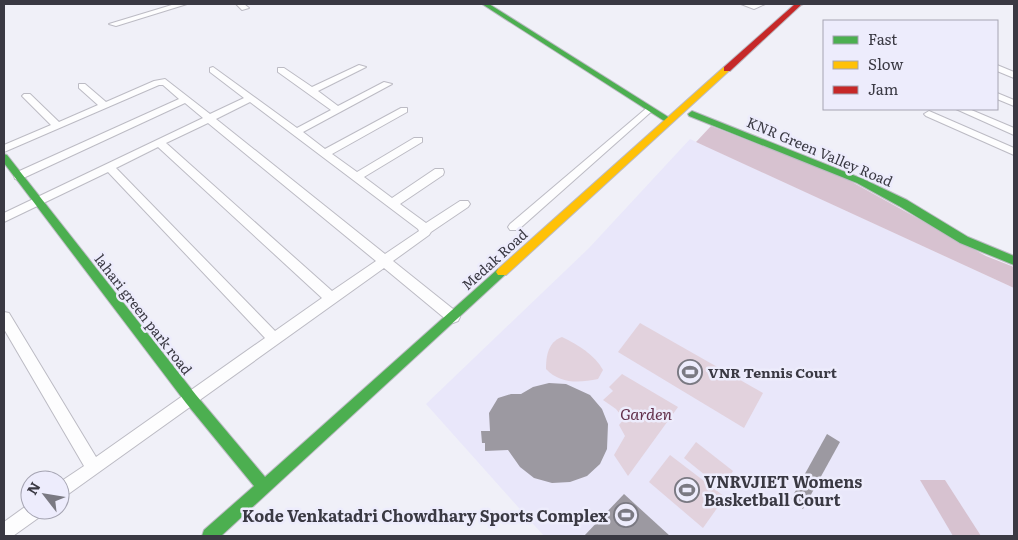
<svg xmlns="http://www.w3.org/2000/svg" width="1018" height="540" font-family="Literata,serif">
<rect width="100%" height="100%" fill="#f0f0f8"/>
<path fill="#e9e7fa" d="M690,139L1014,288V536H544L426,404L589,248Z"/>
<g fill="#e2d2dd">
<path d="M640,323L763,393L744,428L618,352Z"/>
<path d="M562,337C578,345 594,354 603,370L598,379C579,383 560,384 546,369C546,356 548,342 562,337Z"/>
<path d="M622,374L678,407L628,476L614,455L625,436L619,425L624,419L616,409L603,400L613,391L609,387Z"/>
<path d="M696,442L733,471L721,488L684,458Z"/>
<path d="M670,455L725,497L703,528L649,482Z"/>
</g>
<g fill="#d7c2d0">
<path d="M711,126L843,177L986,256L1014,267V288L696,142Z"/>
<path d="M920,480H945L981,536H953Z"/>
</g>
<g fill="#9c99a1">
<path d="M549,383L566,384L590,395L602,409L608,424L607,449L600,464L587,476L570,482L552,483L534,478L520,467L508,450L485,451V443H482L481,431H490L489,413L498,398L511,394H521L533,387Z"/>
<path d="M827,434L840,442L803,509L791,499Z"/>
<path d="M624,494L670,536H584Z"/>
</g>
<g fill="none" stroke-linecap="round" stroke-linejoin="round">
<defs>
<g id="street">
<path d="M175,4H187L116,26L109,24Z"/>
<path d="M236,4H244L249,8L242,10Z"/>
<path d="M741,4H765L754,9Z"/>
<path d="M794,4H803L799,6Z"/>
<path d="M359,65L366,67L318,91L338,106L384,82L392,84L303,132L325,149L401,108H407V112L332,154L357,172L414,138H422V142L364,177L392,198L435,169H443L444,172L443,175L400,204L426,223L460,201H468L470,204L468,207L431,232L429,235L393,261L458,313L460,317L458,321L453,323L448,321L384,268L60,500V482L84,466L4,329V312L9,313L96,457L265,338L108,172L4,222V213L203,118L185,103L19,180L15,179L14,176L15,173L179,99L163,85H159L4,152V145L51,125L22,96L24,94H30L59,122L98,105L79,88V84H85L106,102L154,81L165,79L210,114L244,98L210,72V68L213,67L297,128L331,110L278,72V68H284L312,87ZM250,102L418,229L419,231L385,254L216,119ZM208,123L376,261L332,291L166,143ZM158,147L322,298L275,331L116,168Z"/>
<path d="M997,65L1014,72V78L997,71Z"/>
<path d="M997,93L1014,100V106L997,99Z"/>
<path d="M649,106L654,109L652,111L518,230H510L508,227L510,224Z"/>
<path d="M956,109H969L1014,128V135Z"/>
<path d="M929,111L1014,148V155L926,116L924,114Z"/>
<path d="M29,504L30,510H43L41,516L13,536H4V522Z"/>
</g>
<g id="fast">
<path d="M482,4H489L673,120L672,122H666Z"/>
<path d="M692,111L863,179L907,200L968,237L1014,256V265L960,243L899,206L857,183L689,116L688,114Z"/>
<path d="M4,154L7,155L196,395L265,477L498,269H506L508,272L221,536H202L204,530L254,486L186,403L4,163Z"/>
</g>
<path id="slow" d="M724,67L731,69L506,275H498L496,272L498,269Z"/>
<path id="jam" d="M795,4H802L730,71H724V67Z"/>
</defs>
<use href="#street" stroke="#bcbbc4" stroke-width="2"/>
<use href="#fast" stroke="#bcbbc4" stroke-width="2"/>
<use href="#slow" stroke="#bcbbc4" stroke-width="2"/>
<use href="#jam" stroke="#bcbbc4" stroke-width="2"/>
<use href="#street" fill="#fdfdfe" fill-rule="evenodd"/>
<use href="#fast" fill="#4caf50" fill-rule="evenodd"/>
<use href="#slow" fill="#ffc107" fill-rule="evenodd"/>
<use href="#jam" fill="#c62828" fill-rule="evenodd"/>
</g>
<defs>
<symbol id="stadium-ring" viewBox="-11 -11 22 22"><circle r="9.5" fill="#edecfc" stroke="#7a7982" stroke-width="1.5"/><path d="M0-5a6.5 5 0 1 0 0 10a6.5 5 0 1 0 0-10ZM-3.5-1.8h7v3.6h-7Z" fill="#7a7982"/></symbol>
</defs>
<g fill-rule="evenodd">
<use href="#stadium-ring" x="676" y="358" width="28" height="28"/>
<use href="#stadium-ring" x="673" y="476" width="28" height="28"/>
<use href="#stadium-ring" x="612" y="501" width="28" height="28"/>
</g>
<g text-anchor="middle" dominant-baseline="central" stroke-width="5" stroke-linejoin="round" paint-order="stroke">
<g font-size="14" fill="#3a3943" stroke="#edecfc">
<text transform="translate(820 151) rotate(23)">KNR Green Valley Road</text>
<text transform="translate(494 259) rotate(-42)">Medak Road</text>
<text transform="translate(144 314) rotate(52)">lahari green park road</text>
</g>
<g font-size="14" font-weight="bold" fill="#3a3943" stroke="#edecfc" text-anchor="start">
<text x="708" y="372">VNR Tennis Court</text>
</g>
<g font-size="16" font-style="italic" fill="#63314c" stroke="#edecfc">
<text x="646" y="413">Garden</text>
</g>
<g font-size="16" font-weight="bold" fill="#3a3943" stroke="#edecfc" text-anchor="start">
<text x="704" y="481">VNRVJIET Womens<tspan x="704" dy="18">Basketball Court</tspan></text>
<text x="608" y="515" text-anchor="end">Kode Venkatadri Chowdhary Sports Complex</text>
</g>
</g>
<rect width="1018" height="540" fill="none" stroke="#3a3943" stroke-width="10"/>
<rect x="823" y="20" width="175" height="90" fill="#edecfc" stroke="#a5a4b2"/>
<rect x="833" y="36" width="25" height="8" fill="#4caf50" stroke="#a5a4b2"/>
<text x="868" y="45" font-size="15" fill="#3a3943">Fast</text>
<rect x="833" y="61" width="25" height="8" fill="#ffc107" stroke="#a5a4b2"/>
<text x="868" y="70" font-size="15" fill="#3a3943">Slow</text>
<rect x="833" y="86" width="25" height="8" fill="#c62828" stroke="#a5a4b2"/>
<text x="868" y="95" font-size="15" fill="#3a3943">Jam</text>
<g transform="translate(45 495) rotate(301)"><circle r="24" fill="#edecfc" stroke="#a5a4b2"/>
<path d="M0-4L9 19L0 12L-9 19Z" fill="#7a7982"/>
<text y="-8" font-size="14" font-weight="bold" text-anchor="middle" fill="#3a3943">N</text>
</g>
</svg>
